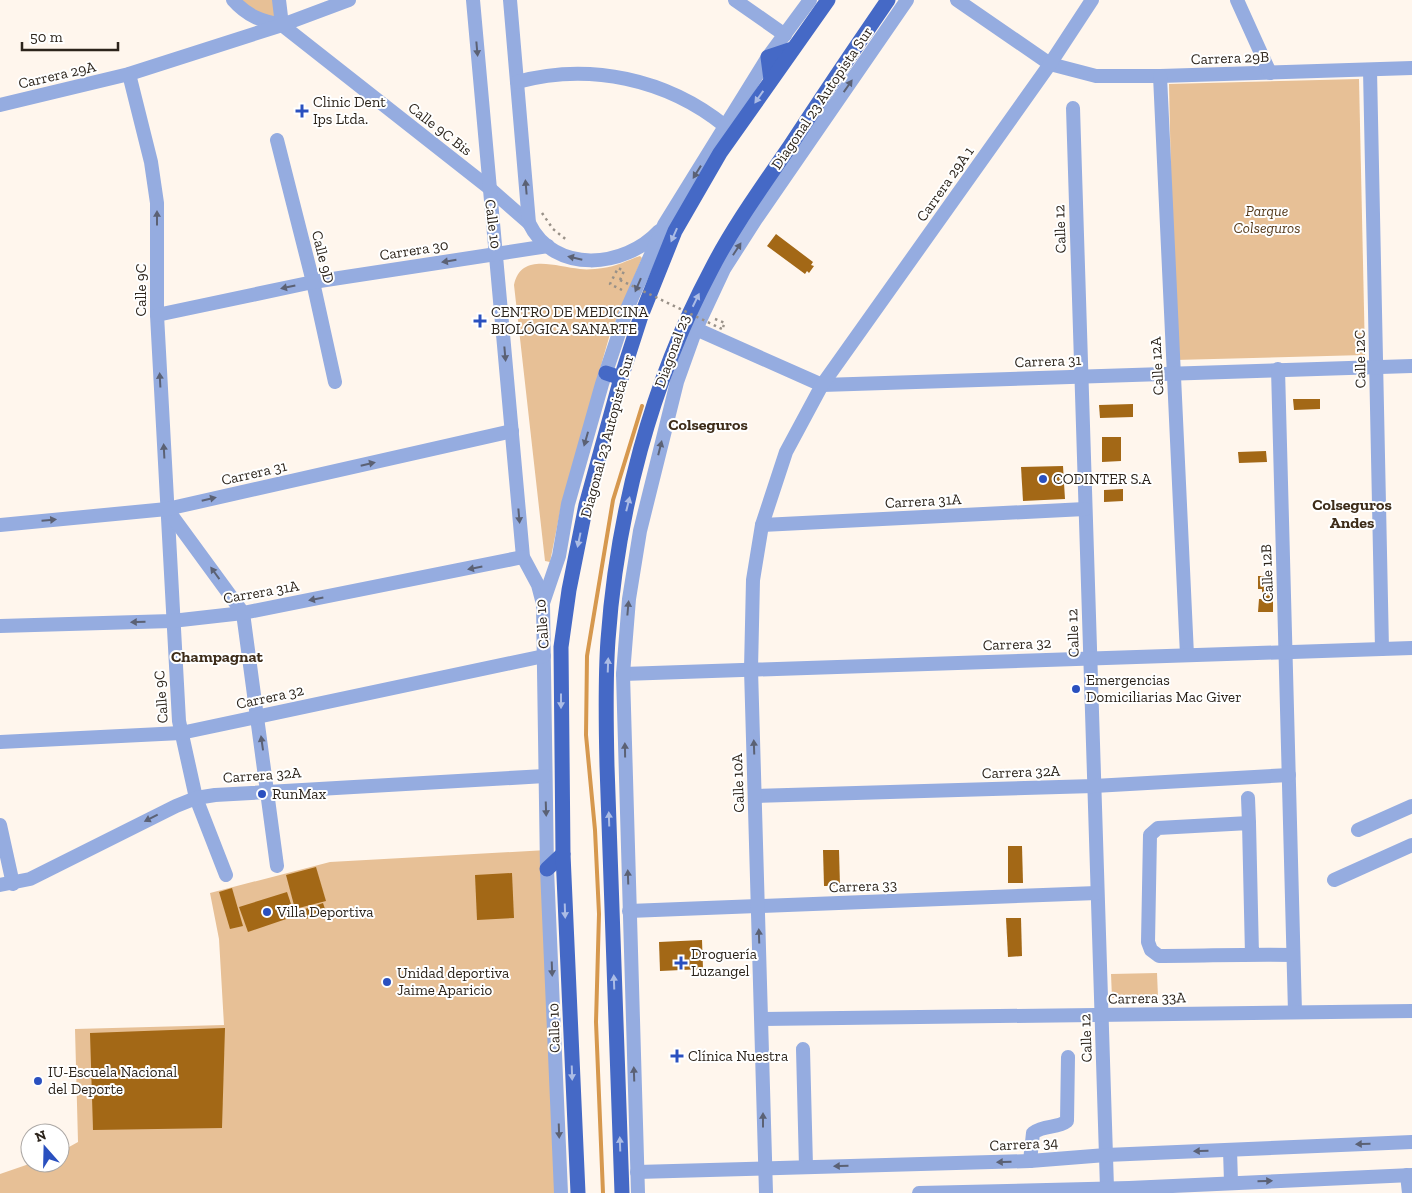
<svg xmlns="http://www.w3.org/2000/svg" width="1412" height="1193" font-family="'Zilla Slab',serif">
<rect width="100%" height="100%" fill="#fff6ed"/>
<g fill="#e7c096">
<path d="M233,0H279L282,25Z"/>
<path d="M1359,79L1365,355L1175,360L1169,84Z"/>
<path d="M640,256L642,258L610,334L562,502L550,562L545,561L514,285C521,252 556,267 580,269C587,270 596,269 603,268C615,267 628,260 640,256Z"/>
<path d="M547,850L561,1193H0V1174L32,1163H60V1152L78,1142L75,1029L224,1025L219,939L210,893L330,862Z"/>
<path d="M1157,973L1158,997L1112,998L1111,974Z"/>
</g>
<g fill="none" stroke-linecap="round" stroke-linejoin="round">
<path stroke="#d6984e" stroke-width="4" d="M603,1193L596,1022L599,914L595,830L586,735L587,656L613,500L642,406"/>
</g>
<g fill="#a36816">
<path d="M776,234L813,262L811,265L814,266L809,273L807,271L805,274L767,246Z"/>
<path d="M1293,399H1320V409L1294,410Z"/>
<path d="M1133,404V417L1100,418L1099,405Z"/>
<path d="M1102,437H1121V461L1102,462Z"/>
<path d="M1266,451L1267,462L1239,463L1238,452Z"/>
<path d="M1063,466L1065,499L1023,501L1021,467Z"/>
<path d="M1123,489V501L1104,502V490Z"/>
<path d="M1258,576H1273V612H1258L1259,599H1262V589H1258Z"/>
<path d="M1008,846H1022L1023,883H1008Z"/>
<path d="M823,850H839L840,886H824Z"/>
<path d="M316,867L326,901L295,909L286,875Z"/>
<path d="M512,873L514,918L477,920L475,875Z"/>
<path d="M232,888L243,926L230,929L219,892Z"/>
<path d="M287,892L295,916L248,932L239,907Z"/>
<path d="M323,903L326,912L306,919L302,910Z"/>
<path d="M1006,918H1021L1022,956L1008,957Z"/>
<path d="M702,940L703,969L660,971L659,942Z"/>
<path d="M225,1028L222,1128L93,1130L90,1033Z"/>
</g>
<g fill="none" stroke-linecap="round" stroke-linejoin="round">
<g stroke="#999188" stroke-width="2.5" stroke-dasharray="2.5 4" stroke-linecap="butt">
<path d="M542,213L553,229L568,241"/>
<path d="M620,280L624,271L618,268L610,284L622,290"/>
<path d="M715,319L725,323L723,327"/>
</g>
<g stroke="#95ace0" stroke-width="14">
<path d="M233,0C247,16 261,21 282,25L488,187L529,223"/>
<path d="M279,0L282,25"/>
<path d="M473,0L523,557L538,585L543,604L547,869L561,1193"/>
<path d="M510,0L529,223C554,275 625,268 659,231"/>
<path d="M735,0L785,35"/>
<path d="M957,0L1050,64L1096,76H1160L1412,68"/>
<path d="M1237,0L1270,73"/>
<path d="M1370,70L1382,649"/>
<path d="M129,74L151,162L157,203V315L179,721L196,798L226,875"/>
<path d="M1160,76L1187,655"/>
<path d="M517,82C589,62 667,79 725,126"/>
<path d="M0,105L129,74L282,25L349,0"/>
<path d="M1073,108L1107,1188"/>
<path d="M277,140L313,282L335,382"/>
<path d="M157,315L313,282L548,246"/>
<path d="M696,329L822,385L1412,366"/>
<path d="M1278,369L1295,1012"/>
<path d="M167,509L243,613L277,866"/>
<path d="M0,525L167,509L512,431"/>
<path d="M762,525L1085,509"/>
<path d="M543,603L559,556L568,504L602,384L627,309L664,225L768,57L810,0"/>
<path d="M0,626L172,621L243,613L523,557"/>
<path d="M623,674L1412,648"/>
<path d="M0,742L181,733L544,656"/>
<path d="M755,796L1094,786L1289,775"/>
<path d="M1248,798L1249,823"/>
<path d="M0,825L13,884"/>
<path d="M1358,830L1412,806"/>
<path d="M1334,880L1412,845"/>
<path d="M0,885L30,879L176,806L196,798L215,795L545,776"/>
<path d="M629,911L1097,893"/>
<path d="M1252,955L1249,823L1158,828L1150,835L1148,942L1151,950L1159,956C1204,956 1248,954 1293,955"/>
<path d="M763,1019L1412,1011"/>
<path d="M803,1049L806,1167"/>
<path d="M1230,1150L1231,1182"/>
<path d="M1030,1161L1033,1133C1045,1124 1057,1129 1067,1121L1068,1057"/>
<path d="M637,1172L1030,1161L1106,1155L1412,1142"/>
<path d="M1407,1175L1409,1193"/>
<path d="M638,1193L623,674L629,599L640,531L677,382L696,329L724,269L756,219L907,0"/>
<path d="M766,1193L751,669L753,580L762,525L786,452L822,385L1050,64L1092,0"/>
<path d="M919,1193L1129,1188L1412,1175"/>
</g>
<g stroke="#4569c6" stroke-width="15">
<path d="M771,80L768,57L792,49"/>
<path d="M606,373L621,378"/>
<path d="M547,869L563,854"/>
<path d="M578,1193L563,854L561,647L569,590L586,505L621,378L641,316L675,231L720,153L828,0"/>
<path d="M622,1193L607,766C606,724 605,682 608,640C617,513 651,383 711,270C733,227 762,187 790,146C822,97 855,48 888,0"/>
</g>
<path stroke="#999188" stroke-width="2.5" stroke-dasharray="2.5 4" stroke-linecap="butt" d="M620,280L722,329"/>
</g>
<defs><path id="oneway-solid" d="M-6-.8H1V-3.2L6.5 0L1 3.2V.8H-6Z" transform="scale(1.25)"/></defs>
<g fill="#5b6174">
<use href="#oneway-solid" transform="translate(477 49) rotate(85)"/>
<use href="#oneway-solid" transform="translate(848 86) rotate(-55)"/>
<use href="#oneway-solid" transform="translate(697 172) rotate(122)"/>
<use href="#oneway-solid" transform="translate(526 187) rotate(-95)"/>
<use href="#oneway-solid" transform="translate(157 218) rotate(-90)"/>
<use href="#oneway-solid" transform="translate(737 249) rotate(-57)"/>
<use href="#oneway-solid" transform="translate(575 258) rotate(-167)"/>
<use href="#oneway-solid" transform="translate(449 261) rotate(171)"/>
<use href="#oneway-solid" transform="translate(638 285) rotate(113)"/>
<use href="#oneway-solid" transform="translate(288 287) rotate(168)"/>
<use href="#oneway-solid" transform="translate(505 354) rotate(85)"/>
<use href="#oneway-solid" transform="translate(160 380) rotate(-93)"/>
<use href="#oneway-solid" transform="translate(586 439) rotate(106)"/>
<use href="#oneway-solid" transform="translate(660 448) rotate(-76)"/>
<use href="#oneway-solid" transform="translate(164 451) rotate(-93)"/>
<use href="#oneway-solid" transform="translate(368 464) rotate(-13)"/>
<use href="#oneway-solid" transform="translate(209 499) rotate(-13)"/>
<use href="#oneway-solid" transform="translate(519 516) rotate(85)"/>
<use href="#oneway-solid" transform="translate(49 520) rotate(-5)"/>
<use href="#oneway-solid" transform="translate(475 568) rotate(169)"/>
<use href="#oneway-solid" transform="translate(215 573) rotate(-126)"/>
<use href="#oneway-solid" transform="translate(316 599) rotate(169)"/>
<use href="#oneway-solid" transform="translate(628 608) rotate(-85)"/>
<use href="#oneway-solid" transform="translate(138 622) rotate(179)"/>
<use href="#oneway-solid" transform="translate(262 743) rotate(-98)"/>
<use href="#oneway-solid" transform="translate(754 747) rotate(-92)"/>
<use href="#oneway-solid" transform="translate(625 750) rotate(-91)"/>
<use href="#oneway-solid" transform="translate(546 809) rotate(88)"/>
<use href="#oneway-solid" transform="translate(151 818) rotate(153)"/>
<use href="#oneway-solid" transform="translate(628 877) rotate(-92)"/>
<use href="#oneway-solid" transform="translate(759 936) rotate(-92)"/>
<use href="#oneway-solid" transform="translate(552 969) rotate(88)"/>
<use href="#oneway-solid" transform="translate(634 1074) rotate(-92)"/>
<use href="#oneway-solid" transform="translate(763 1120) rotate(-90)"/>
<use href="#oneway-solid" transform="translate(559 1131) rotate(88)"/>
<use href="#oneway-solid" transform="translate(1363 1144) rotate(178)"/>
<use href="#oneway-solid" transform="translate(1201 1151) rotate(178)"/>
<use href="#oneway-solid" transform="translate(1004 1162) rotate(178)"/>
<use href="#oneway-solid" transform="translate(841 1166) rotate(178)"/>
<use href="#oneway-solid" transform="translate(1265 1181) rotate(-2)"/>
</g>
<g fill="#abbce5">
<use href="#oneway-solid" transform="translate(759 97) rotate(125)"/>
<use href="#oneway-solid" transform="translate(674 235) rotate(114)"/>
<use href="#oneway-solid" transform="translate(696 300) rotate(-64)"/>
<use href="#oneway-solid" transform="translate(628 504) rotate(-76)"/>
<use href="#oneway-solid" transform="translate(579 540) rotate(102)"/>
<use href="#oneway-solid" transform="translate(608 665) rotate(-88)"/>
<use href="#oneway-solid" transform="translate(561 701) rotate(90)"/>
<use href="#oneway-solid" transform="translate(609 819) rotate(-92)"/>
<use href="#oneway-solid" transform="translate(565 911) rotate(88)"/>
<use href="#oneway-solid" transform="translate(614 982) rotate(-92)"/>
<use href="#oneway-solid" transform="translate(572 1073) rotate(88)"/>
<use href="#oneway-solid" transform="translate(620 1144) rotate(-92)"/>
</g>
<g fill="#2a50bf" stroke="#fff" stroke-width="2">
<path d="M299.5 103.5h5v5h5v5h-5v5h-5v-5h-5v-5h5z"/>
<path d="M477.5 313.5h5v5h5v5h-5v5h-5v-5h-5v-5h5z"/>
<circle cx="1043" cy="479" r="5"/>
<circle cx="1076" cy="689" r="5"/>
<circle cx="262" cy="794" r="5"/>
<circle cx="267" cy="912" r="5"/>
<path d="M678.5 955.5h5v5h5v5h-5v5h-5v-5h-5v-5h5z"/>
<circle cx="387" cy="982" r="5"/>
<path d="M674.5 1048.5h5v5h5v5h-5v5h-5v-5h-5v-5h5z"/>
<circle cx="38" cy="1081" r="5"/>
</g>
<g text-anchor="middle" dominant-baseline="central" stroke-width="4" stroke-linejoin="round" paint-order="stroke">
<g font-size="15" fill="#2c241b" stroke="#fff">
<text transform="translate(1230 58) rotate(-2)">Carrera 29B</text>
<text transform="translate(57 75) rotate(-13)">Carrera 29A</text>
<text transform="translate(822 98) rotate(-56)">Diagonal 23 Autopista Sur</text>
<text transform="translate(440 129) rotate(38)">Calle 9C Bis</text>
<text transform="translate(945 184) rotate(-55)">Carrera 29A 1</text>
<text transform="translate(493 224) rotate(83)">Calle 10</text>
<text transform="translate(1060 229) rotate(-92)">Calle 12</text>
<text transform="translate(414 250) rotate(-9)">Carrera 30</text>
<text transform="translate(323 257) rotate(76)">Calle 9D</text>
<text transform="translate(141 290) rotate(-90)">Calle 9C</text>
<text transform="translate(672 351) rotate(-70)">Diagonal 23</text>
<text transform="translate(1360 359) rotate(-91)">Calle 12C</text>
<text transform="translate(1048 361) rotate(-2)">Carrera 31</text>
<text transform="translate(1157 366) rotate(-93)">Calle 12A</text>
<text transform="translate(607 436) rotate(-75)">Diagonal 23 Autopista Sur</text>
<text transform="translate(254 473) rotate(-13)">Carrera 31</text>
<text transform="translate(923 501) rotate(-3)">Carrera 31A</text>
<text transform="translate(1267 573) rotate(-92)">Calle 12B</text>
<text transform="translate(261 592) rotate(-10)">Carrera 31A</text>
<text transform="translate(542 624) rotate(-94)">Calle 10</text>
<text transform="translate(1073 633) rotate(-92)">Calle 12</text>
<text transform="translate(1017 644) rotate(-2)">Carrera 32</text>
<text transform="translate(161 697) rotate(-94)">Calle 9C</text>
<text transform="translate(270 697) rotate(-12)">Carrera 32</text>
<text transform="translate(1021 772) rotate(-2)">Carrera 32A</text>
<text transform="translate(262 775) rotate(-4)">Carrera 32A</text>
<text transform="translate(738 783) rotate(-92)">Calle 10A</text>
<text transform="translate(863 886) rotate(-2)">Carrera 33</text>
<text transform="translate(1147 998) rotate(-1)">Carrera 33A</text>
<text transform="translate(554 1028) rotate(-92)">Calle 10</text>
<text transform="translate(1086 1038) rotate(-92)">Calle 12</text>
<text transform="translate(1024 1144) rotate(-3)">Carrera 34</text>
</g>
<g font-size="15" fill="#2c241b" stroke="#fff" text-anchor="start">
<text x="313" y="102">Clinic Dent<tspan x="313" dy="17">Ips Ltda.</tspan></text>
<text x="491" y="312">CENTRO DE MEDICINA<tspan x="491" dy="17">BIOLÓGICA SANARTE</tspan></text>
<text x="1053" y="479">CODINTER S.A</text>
<text x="1086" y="680">Emergencias<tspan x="1086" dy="17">Domiciliarias Mac Giver</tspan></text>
<text x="272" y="794">RunMax</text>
<text x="277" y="912">Villa Deportiva</text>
<text x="691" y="954">Droguería<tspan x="691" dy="17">Luzangel</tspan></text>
<text x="397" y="973">Unidad deportiva<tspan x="397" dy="17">Jaime Aparicio</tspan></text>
<text x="688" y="1056">Clínica Nuestra</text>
<text x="48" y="1072">IU-Escuela Nacional<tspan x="48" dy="17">del Deporte</tspan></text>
</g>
<g font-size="15" font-style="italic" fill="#553a1b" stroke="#fff">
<text x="1267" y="211">Parque<tspan x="1267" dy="17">Colseguros</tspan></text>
</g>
<g font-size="16" font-weight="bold" fill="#3d2c19" stroke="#fff">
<text x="708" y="424">Colseguros</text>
<text x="1352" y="504">Colseguros<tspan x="1352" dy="18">Andes</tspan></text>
<text x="217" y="656">Champagnat</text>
</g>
</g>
<g transform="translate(45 1148) rotate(340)"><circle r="24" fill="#ffffff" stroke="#aba7a4"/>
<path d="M0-4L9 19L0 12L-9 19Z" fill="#2a50bf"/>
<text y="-8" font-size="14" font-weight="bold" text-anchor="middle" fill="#2c241b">N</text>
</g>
<path d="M22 42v8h96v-8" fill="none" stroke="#2c241b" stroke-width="2.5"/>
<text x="30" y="42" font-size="15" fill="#2c241b" stroke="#ffffff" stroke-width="4" paint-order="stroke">50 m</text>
</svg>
